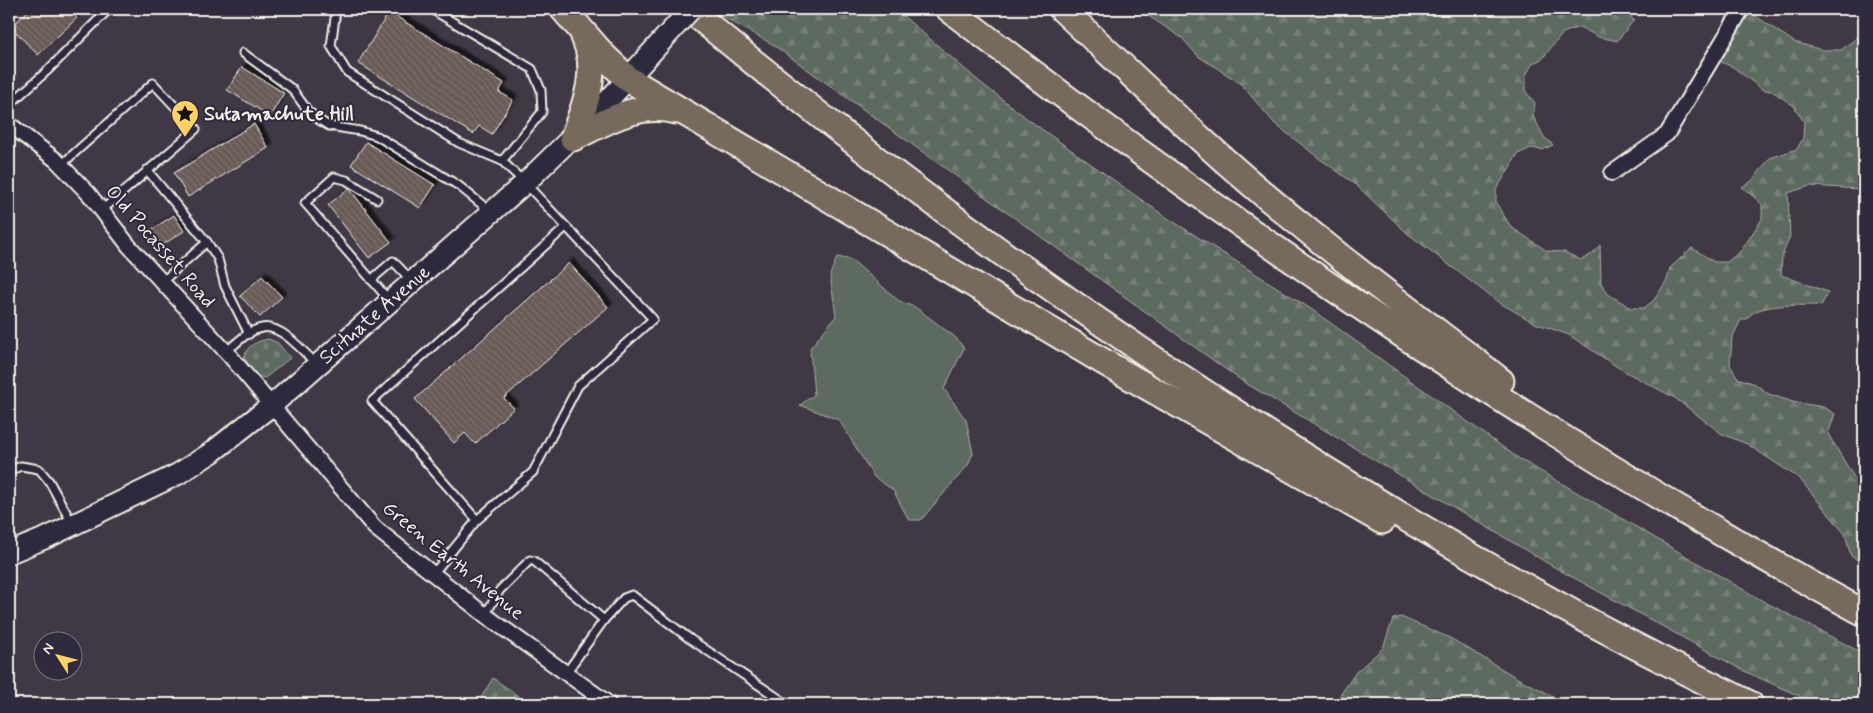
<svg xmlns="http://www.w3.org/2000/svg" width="1873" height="713" font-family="Mynerve,sans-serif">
<defs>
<pattern id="forest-firs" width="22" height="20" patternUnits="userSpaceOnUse" patternTransform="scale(1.25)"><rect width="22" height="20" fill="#5d6b61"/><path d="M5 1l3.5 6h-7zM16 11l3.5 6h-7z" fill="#758178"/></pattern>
<pattern id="cemetery-stones" width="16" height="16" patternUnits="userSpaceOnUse" patternTransform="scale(1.25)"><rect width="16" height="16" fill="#5d6b61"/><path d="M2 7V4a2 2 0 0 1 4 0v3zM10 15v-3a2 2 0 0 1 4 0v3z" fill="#758178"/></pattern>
<pattern id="building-back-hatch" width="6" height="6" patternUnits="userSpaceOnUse" patternTransform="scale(1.25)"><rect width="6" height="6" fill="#685a56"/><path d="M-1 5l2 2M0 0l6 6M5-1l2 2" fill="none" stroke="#7e726e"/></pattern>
<filter id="shadow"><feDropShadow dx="4.5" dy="-4.5" stdDeviation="1" flood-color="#0009"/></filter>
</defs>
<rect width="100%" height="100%" fill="#403844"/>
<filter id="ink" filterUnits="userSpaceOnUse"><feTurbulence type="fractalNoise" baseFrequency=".02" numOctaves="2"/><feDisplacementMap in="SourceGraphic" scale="10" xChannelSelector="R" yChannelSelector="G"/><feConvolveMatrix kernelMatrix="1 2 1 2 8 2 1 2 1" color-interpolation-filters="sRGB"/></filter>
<g filter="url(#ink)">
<path fill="#5d6b61" stroke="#a8aea4" d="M837,257L852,260L899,301L915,307L955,337L964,348L944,389L966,420L973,453L968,465L921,520H909L893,490L874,477L839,420L800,405L814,395L810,348L836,316L830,275Z"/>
<g fill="url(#forest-firs)" stroke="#a8aea4">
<path d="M709,9H895L981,83L1033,123L1163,215L1311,309L1518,458L1763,601L1864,654V704H1817L1744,671L1554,567L1242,381L772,44Z"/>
<path d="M1138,9H1622L1634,20L1617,41L1599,37L1579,27L1563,33L1542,59L1533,63L1526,75V92L1535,103L1533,116L1544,137L1553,145L1542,150L1531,148L1518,154L1496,190V203L1511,227L1547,251L1564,252L1581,260L1592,254L1600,245L1601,283L1608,294L1631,308H1644L1654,300L1667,280L1670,268L1692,248L1714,262H1727L1741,251L1762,219V204L1742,187L1752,181L1770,158L1797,149L1803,138L1804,122L1794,106L1772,91L1763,90L1733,67L1712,58L1745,9L1794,42L1822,50H1841L1859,36L1864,28V187L1860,189L1810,186L1788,193L1790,236L1782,256L1781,275L1828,292L1821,306L1816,305C1799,306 1757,302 1747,319L1741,320L1732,338L1730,365L1738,378L1755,384L1769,394L1793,402L1823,407L1835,414L1828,434L1864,494V564L1851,556L1845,534L1800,479L1747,444L1722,434L1675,398L1622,370L1569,335L1535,323L1498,302L1407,233L1355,184L1320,159L1275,124L1240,83L1198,56L1182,38Z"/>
<path d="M1401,617L1450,638L1519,679L1553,696L1538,704H1403L1400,702L1396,704H1334L1356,672L1383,648L1393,619Z"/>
</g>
<g fill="url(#cemetery-stones)" stroke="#a8aea4">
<path d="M269,339L278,343L290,358L265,378L257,376L244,358C247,345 257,341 269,339Z"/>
<path d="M493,678L529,704H477Z"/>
</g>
<g fill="url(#building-back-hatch)" stroke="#f4f1e8" filter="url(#shadow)">
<path d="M30,9H68L77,18L38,55L11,27Z"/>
<path d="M389,12L504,83L499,92L513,100L492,134L479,126L473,134L358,63Z"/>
<path d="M242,67L284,93L270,116L227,90Z"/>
<path d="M254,124L268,148L188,197L174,173Z"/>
<path d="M366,142L435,185L420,208L351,165Z"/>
<path d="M349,188L391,242L369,258L328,205Z"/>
<path d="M174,215L184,231L161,246L151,230Z"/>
<path d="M569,263L608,307L504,398L514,408L475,444L465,433L454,443L415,399Z"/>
<path d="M262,276L282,297L260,317L240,296Z"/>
</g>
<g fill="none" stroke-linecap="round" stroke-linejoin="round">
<defs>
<g id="lane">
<path d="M339,9L336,11L331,46L347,72L459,143L502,161L525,183L653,319L578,386L533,472L477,520"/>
<path d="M431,9L532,69L541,90L542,112L502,161"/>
<path d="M243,53L292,89L308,111L319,120L329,126L360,131L377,136L459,186L491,212"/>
<path d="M9,105L47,71L109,9"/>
<path d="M61,165L153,83L196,129L101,211"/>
<path d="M147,170L207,242L163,281"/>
<path d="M377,199L346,180L334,177L305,203L389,300"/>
<path d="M207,242L218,259L225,286L249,334"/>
<path d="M371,280L393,261L411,280"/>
<path d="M226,352C237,343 248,330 262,328C281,324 304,352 316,364"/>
<path d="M9,471L21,466L39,469L49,481L72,523"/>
<path d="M433,574L477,520L372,401L566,227"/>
<path d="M485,615L500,590L530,560L534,561L604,620L566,673"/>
<path d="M604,620L624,598L632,595L690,639L787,704"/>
</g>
<g id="street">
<path d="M9,124L56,160L89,194L129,246L230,356L375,528L485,615L609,704"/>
<path d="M1612,173L1667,134L1742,9"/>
</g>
<path id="secondary" d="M9,553L48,537L178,474L211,453L272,405L525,183L593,117L660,43"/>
<g id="highway">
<path d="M563,9L604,56L628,79L1104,362L1382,521"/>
<path d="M689,9C1013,280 1370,518 1750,704"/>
<path d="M949,9C1238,232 1542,439 1864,613"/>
<path d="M1062,9C1140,82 1217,158 1301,225C1366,279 1435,329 1501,381"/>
<path d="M573,138C585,104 600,72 584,37"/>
<path d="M573,138C606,122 638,101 676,111"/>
</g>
</defs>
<use href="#lane" stroke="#f4f1e8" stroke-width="11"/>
<use href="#street" stroke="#f4f1e8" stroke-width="18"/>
<use href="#secondary" stroke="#f4f1e8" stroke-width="24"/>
<use href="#highway" stroke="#f4f1e8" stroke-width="29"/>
<use href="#lane" stroke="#2f2a3d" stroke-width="7"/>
<use href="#street" stroke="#2f2a3d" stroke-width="14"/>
<use href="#secondary" stroke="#2f2a3d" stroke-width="20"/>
<use href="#highway" stroke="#77695c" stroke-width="25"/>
<defs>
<path id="secondary-bridge" d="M660,43L691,9"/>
</defs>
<use href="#secondary-bridge" stroke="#f4f1e8" stroke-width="24" stroke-linecap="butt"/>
<use href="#secondary-bridge" stroke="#2f2a3d" stroke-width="20"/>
</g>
</g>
<defs>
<symbol id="sight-pin" viewBox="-11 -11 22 30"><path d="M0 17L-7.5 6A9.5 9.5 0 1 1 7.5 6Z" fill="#ffd166" stroke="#2f2a3d"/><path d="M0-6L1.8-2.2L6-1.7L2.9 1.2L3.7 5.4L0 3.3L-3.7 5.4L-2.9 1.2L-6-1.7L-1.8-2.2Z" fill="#111"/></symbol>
</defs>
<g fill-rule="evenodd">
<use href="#sight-pin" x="169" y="98" width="32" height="43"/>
</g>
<g text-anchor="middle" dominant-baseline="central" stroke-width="4" stroke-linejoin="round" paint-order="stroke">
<g font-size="20" font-weight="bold" fill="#f4f1e8" stroke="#2f2a3d" text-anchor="start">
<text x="204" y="114">Sutamachute Hill</text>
</g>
<g font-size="20" fill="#f4f1e8" stroke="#2f2a3d">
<text transform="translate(160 247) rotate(49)">Old Pocasset Road</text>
<text transform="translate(375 315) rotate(-41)">Scituate Avenue</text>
<text transform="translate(453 561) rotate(39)">Green Earth Avenue</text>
</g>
</g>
<rect width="1873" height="713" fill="none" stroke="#2f2a3d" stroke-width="30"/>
<rect x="15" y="15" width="1843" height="683" fill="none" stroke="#f4f1e8" stroke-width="2" filter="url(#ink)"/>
<g transform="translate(58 656) rotate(306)"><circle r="24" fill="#2f2a3d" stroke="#7e7a81"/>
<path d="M0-4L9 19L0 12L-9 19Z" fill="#ffd166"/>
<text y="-8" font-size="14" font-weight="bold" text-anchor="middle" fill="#f4f1e8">N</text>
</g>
</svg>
